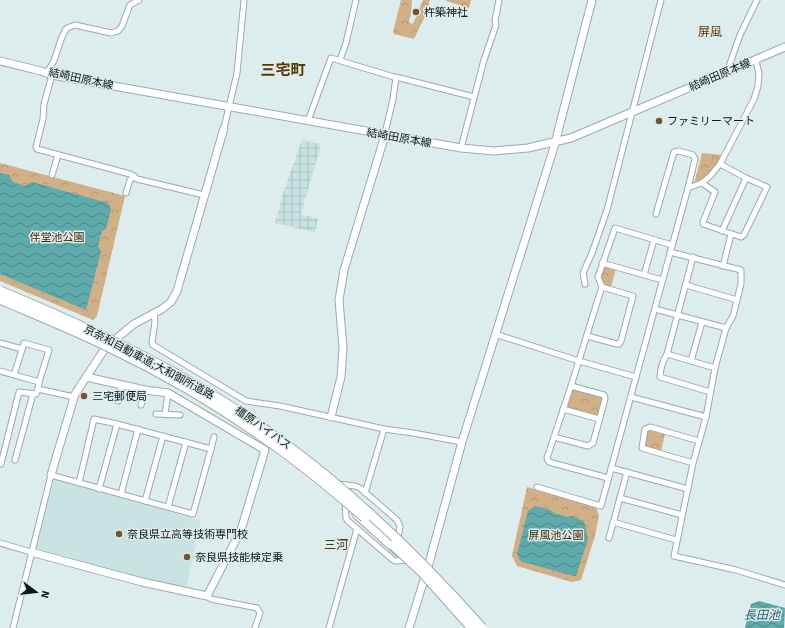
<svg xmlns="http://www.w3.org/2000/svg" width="785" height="628" font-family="'Source Sans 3','Noto Sans JP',sans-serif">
<defs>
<pattern id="industrial-grid" width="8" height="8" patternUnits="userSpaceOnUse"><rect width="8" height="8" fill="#c9e2e2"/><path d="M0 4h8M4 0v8" fill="none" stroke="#acc1c1"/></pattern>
<pattern id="forest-crowns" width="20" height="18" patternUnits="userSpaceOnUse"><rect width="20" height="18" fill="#d2b087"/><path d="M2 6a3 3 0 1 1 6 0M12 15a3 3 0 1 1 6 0" fill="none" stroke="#b39774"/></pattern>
<pattern id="water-waves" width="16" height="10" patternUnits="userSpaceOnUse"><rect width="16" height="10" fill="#5fabac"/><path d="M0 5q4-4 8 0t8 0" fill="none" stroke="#4d8a8b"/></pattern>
</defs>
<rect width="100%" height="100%" fill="#ddecec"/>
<path fill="#c9e2e2" d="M55,477L201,521L186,589L157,583L36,548Z"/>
<path fill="url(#industrial-grid)" d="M302,140L321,144L301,214L318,219L315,232L275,223L284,191Z"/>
<g fill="url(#forest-crowns)">
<path d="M401,0H412L411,14L409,21L410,23L413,24L423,0H430L425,16L414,39L394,34L393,32Z"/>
<path d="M447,0H471L469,8L446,1Z"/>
<path d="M702,153L722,155C718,167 706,180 694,184Z"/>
<path d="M0,163L125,196L97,316L93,320L0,281Z"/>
<path d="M604,267L616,269L611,287L603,285L600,276Z"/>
<path d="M573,389L601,397L603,400L598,415L596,416L565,407L571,390Z"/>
<path d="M647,430L665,434L661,451L645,447L643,444Z"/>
<path d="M527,487L596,507L599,515L595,536L581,580L572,582L517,566L512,556Z"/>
</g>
<g fill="url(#water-waves)">
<path d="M0,173L9,175L13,182L25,186L32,182L108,203L111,209L106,229L102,231L98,246L101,251L86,310L0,274Z"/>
<path d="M535,506L550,510L554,513L568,517L571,516L584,521L588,539L576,576H573L520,561L517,554L528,511Z"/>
<path d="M759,601L785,608L784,628H745L751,604Z"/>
</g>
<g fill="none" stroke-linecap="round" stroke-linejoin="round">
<defs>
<g id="street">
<path d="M340,60L346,43L356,0"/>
<path d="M727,72L740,35L757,0"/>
<path d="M46,73C58,61 57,41 67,28L75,25L111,33L118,31L122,26L130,5L139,0"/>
<path d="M52,75L44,104L43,119L36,147L37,149L130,174L137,179L204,195"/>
<path d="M308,121L331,58L394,77L400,78L474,97"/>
<path d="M224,128L237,73L244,0"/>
<path d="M385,135V133L393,99L396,77"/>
<path d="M461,148L484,60L496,25L495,21L499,0"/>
<path d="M52,175L58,155"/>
<path d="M702,183L715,192L703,222V224L741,237L744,235L767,187L746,178L720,164"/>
<path d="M126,193L130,180L134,176"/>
<path d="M656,214L674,152L679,151L693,155L695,159L688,188"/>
<path d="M722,231L746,178"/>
<path d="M670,252L741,270V284L733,316L726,328L715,368L706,417L693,463L674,556L736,570L785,585"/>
<path d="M693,257L667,354C663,360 660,370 660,377L710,392"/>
<path d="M602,263L662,280"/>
<path d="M723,266L731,234"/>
<path d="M644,275L654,240"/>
<path d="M585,284L583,273L592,253L607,210L661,0"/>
<path d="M686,285L737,300"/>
<path d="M655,309L726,328"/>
<path d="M154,313L155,322L152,342L153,345L246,401L280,406L384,429L413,433L462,442"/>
<path d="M495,334L579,361L636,377L688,188L702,183L711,175L720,164L754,99L758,86L759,74L756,60"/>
<path d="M587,336L617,344H619L621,341L633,296L602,287"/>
<path d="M0,343L22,349"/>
<path d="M667,354L715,368"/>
<path d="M691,361L702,322"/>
<path d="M0,371L39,382L38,389L74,397"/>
<path d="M14,375L24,343L49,350L39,382"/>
<path d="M631,397L706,417"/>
<path d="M118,401L121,385"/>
<path d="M141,405L145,390"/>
<path d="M563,409L599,419"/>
<path d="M156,414L180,415"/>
<path d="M165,414L168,393"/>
<path d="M554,437L588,446L593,443L605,399L604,395L571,386"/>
<path d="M211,449L214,437"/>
<path d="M15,460L33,394"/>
<path d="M693,463L642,448L645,429L650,427L699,441"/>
<path d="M1,464L19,392L36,394L38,389"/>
<path d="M611,468L688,489"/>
<path d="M608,478L549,462L547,458L572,383L594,312L602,287L598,277L615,228L672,245"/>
<path d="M338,484L355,486L360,488L397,520L400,526L398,538"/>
<path d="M537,487L601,506L636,377"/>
<path d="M99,489L117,424"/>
<path d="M365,493L384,429"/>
<path d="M121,494L138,429"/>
<path d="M620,498L682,515"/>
<path d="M145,501L163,436"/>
<path d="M345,503L346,518L348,521L392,559L395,561L407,560"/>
<path d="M168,507L186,442"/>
<path d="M613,522L676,540"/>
<path d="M609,538L627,472"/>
<path d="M0,543L31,552"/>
<path d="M207,596L211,599L257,608L260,613L255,628"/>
<path d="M13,628L51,475L193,514L211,449L117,424L94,419L79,483"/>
<path d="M329,628L357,529"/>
</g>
<g id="secondary">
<path d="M0,61L41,71L52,75L461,148L494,151L528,148L571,138L785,47"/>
<path d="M331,417L341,377L343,348L339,300L344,270L385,135"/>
<path d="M51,475L75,394L106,347L134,324L162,309L171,302L177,291L224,128"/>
<path d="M31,552L142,582L207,596L241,530L265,450L168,393L145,390L86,377"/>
<path d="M409,628L428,567L462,442L554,147L592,0"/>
</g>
<path id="highway" d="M357,514L398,551"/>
</defs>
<use href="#street" stroke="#9baaaa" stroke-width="7"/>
<use href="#secondary" stroke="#9baaaa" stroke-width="9"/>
<use href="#highway" stroke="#9baaaa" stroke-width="11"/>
<use href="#street" stroke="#fff" stroke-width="5"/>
<use href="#secondary" stroke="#fff" stroke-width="7"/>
<use href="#highway" stroke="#fff" stroke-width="9"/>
<defs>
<g id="highway-bridge">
<path d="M0,291C96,331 190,375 274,436C351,491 419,557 482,628"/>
<path d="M0,299C37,315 75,330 111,348C203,392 289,450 365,518"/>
<path d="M393,545L422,572L472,628"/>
</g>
</defs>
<use href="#highway-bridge" stroke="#9baaaa" stroke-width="11" stroke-linecap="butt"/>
<use href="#highway-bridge" stroke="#fff" stroke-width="9"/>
</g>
<g fill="#75552b" stroke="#ddecec" stroke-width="1.5">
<circle cx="416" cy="12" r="4"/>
<circle cx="659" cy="121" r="4"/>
<circle cx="84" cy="396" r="4"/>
<circle cx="119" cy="534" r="4"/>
<circle cx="187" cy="557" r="4"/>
</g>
<g text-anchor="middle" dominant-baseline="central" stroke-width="3" stroke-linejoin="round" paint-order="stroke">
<g font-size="11" fill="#121717" stroke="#ddecec" text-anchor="start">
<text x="424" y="12">杵築神社</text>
<text x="667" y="121">ファミリーマート</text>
<text x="92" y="396">三宅郵便局</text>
<text x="127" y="534">奈良県立高等技術専門校</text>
<text x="195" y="557">奈良県技能検定乗</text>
</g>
<g font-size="11" fill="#121717" stroke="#ddecec">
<text transform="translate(720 75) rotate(-23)">結崎田原本線</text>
<text transform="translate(81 79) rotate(12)">結崎田原本線</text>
<text transform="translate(399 138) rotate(10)">結崎田原本線</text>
<text transform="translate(149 362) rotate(28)">京奈和自動車道;大和御所道路</text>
<text transform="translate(263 428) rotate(35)">橿原バイパス</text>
</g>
<g font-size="11" fill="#3d2400" stroke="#ddecec">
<text x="57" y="237">伴堂池公園</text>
<text x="556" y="535">屏風池公園</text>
</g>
<g font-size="12" fill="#5a3800" stroke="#ddecec">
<text x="710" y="32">屏風</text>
<text x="336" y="545">三河</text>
</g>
<g font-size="12" font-style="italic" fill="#216162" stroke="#ddecec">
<text x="762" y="615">長田池</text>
</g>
<g font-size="15" font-weight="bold" fill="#5a3800" stroke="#ddecec">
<text x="283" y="70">三宅町</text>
</g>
</g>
<g transform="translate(36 592) rotate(105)" stroke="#ddecec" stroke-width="3" paint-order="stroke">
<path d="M0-3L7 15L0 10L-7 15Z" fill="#121717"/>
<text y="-6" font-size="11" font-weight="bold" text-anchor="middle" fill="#121717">N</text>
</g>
</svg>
